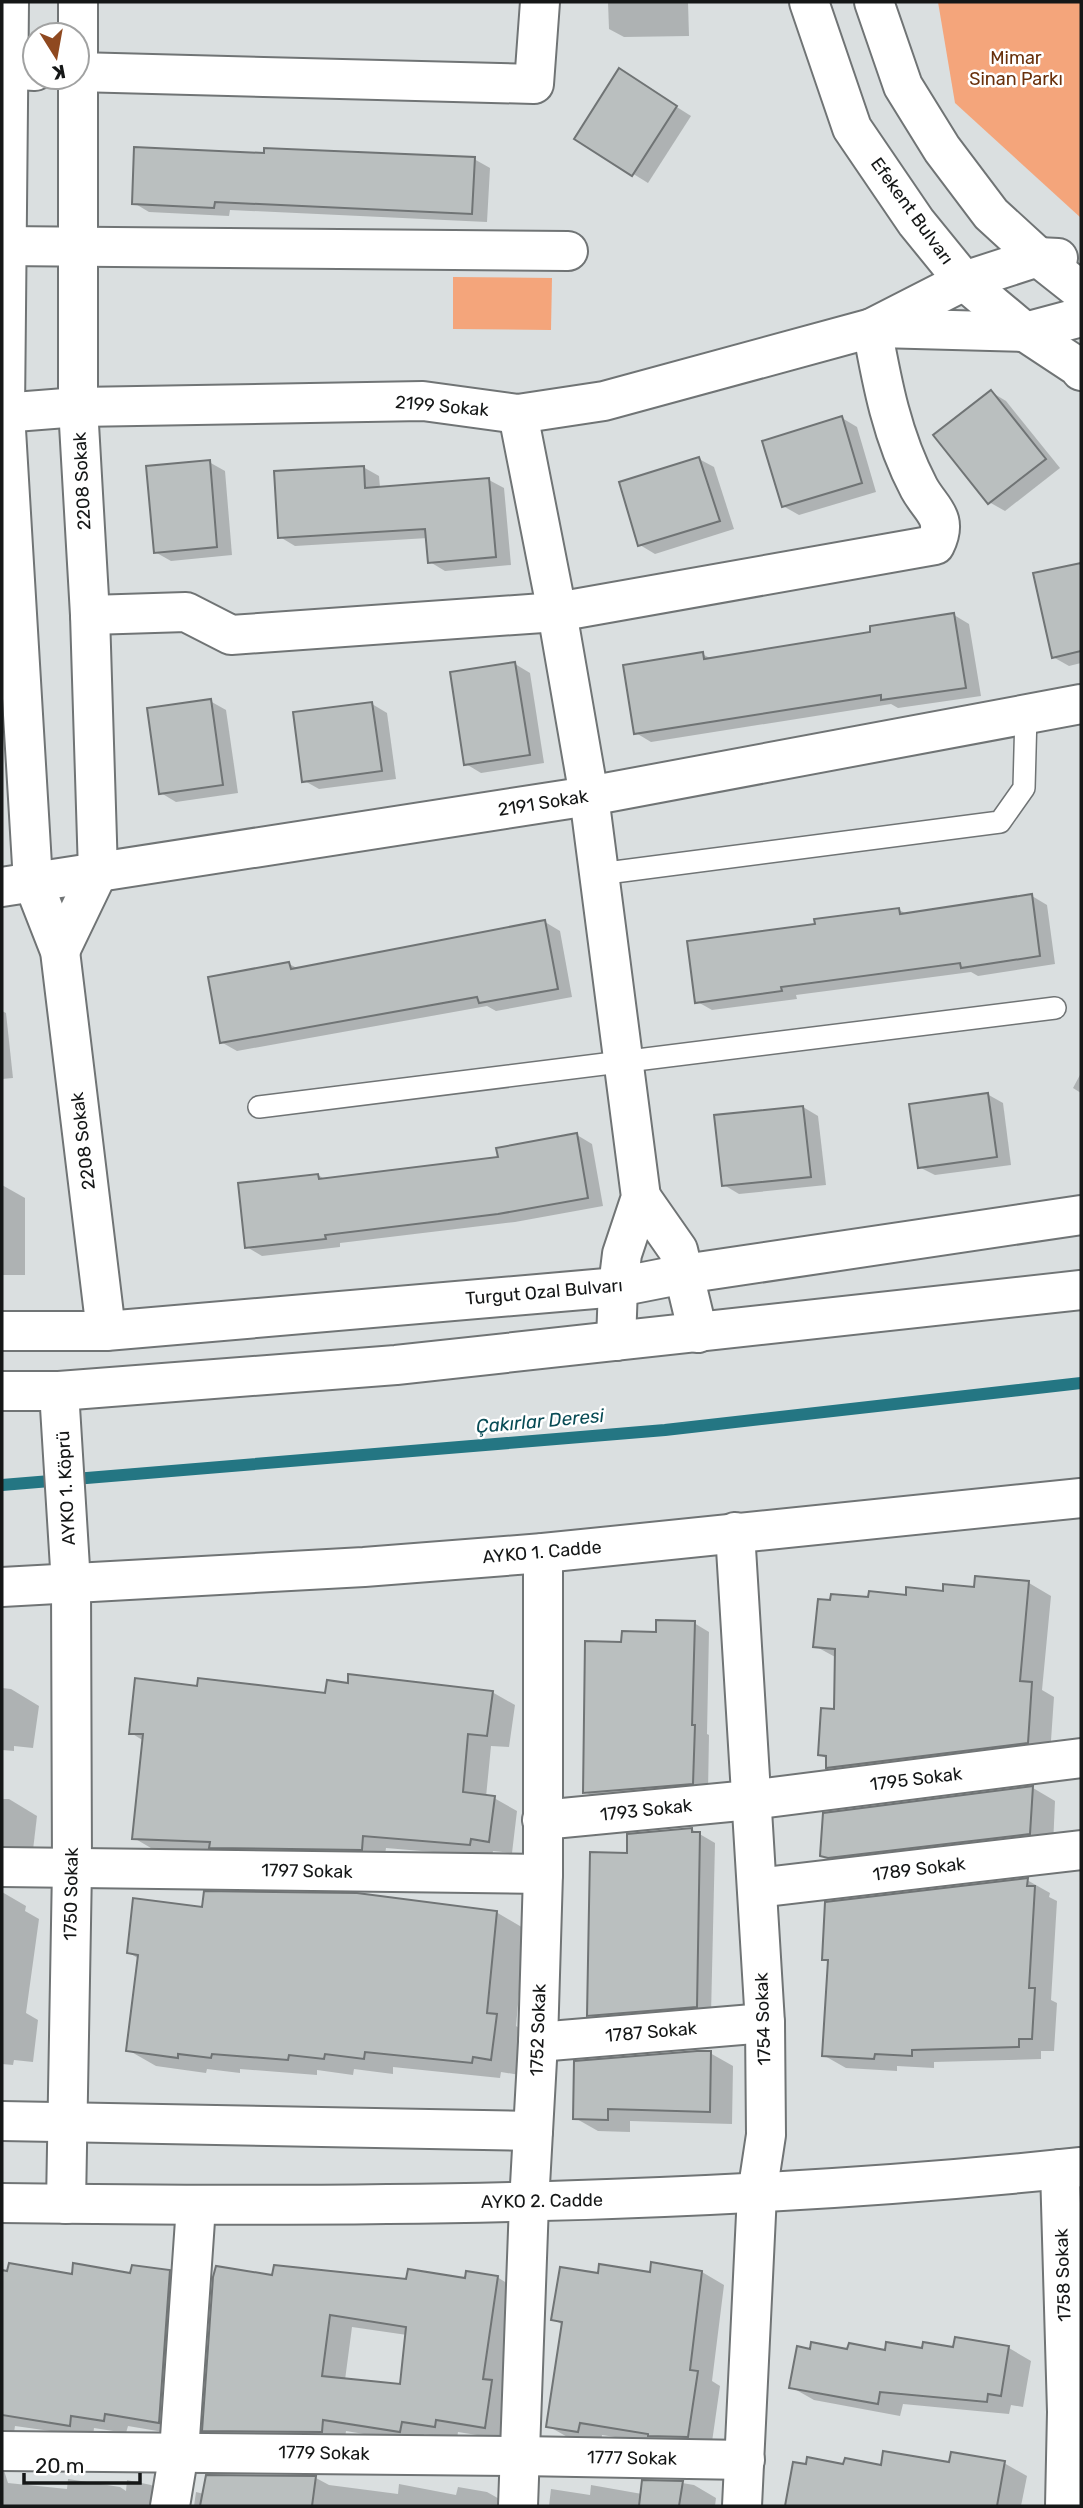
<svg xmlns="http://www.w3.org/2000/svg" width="1083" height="2508" font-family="Rubik,sans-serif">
<rect width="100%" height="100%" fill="#dadfe0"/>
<g fill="#f4a57b">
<path d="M938,2H1081V218L955,103Z"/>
<path d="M453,277L552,278L551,330L453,329Z"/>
</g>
<g fill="#0003" fill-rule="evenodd">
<path d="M608,2H688L689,36L624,37L609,29Z"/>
<path d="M634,80L691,116L648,183L577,139Z"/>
<path d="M266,155L474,159L490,168L487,222L230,210L229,216L149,212L134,203Z"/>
<path d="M991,392L1006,401L1060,468L1005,511L989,502Z"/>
<path d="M842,418L857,427L876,492L799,515L783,506Z"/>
<path d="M699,459L714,467L734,529L655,554L640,545Z"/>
<path d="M209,462L225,471L232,555L171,561L155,552Z"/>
<path d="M363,467L379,476L380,488L489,480L504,488L511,565L445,571L430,562L428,538L295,546L280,537Z"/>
<path d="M1081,564V663L1069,666L1053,657L1035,574Z"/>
<path d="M954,615L969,624L981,696L898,708L891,704L651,742L636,733L702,654L712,659L872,633Z"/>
<path d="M515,664L530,673L544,763L481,773L466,764Z"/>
<path d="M210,701L226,710L238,793L176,802L161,793Z"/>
<path d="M372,704L387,713L396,779L319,789L303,780Z"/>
<path d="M1032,896L1047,905L1055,964L978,976L971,972L796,995L797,999L712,1010L696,1001L817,925L899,910L907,914Z"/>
<path d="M545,922L560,931L572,997L496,1011L487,1006L237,1051L221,1042L289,964L299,969Z"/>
<path d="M2,1011L6,1013L13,1078L2,1079Z"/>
<path d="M1081,1073V1093L1073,1088Z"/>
<path d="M987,1094L1003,1103L1011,1165L935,1175L919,1167Z"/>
<path d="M803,1107L818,1116L826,1185L739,1194L724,1185Z"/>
<path d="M577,1135L592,1144L603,1206L515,1222L340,1243V1247L262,1256L247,1247L318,1175L326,1180L500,1159Z"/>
<path d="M2,1185L25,1198V1275H2Z"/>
<path d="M1029,1583L1051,1596L1042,1690L1054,1697L1050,1755L850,1780L827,1767L828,1759L820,1755L836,1711L837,1658L815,1646L870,1599L944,1593Z"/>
<path d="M694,1623L709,1632L707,1734L709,1735L708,1792L600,1800L585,1792L623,1644Z"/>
<path d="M2,1688L11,1689L39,1706L33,1748L14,1746V1751L2,1750Z"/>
<path d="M198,1688L327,1695L492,1692L515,1705L509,1747L491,1746L486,1797L494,1798L517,1811L512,1853L493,1851L492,1857L386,1848L384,1862L156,1851L134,1838L144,1741L131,1733Z"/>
<path d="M1033,1788L1055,1801L1053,1846L845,1868L822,1855L825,1814Z"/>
<path d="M2,1799H9L37,1816L33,1850L2,1849Z"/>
<path d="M691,1829L715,1843L711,2015L604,2024L589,2015L629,1855Z"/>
<path d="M1027,1880L1050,1893L1049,1897L1057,1901L1051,2000L1057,2003L1054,2051H1041V2059L934,2062V2068L897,2066V2071L846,2068L823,2055L830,1963L823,1959Z"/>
<path d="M2,1892L26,1906L25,1911L39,1919L26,2013L38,2020L33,2062L14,2060L13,2065L2,2064Z"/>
<path d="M203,1909L496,1912L525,1929L516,2026L525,2032L520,2075L501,2072L500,2078L393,2067V2074L354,2069L353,2075L317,2070V2075L240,2069V2073L207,2069L206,2073L156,2066L128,2050L139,1959L128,1952Z"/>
<path d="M710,2053L733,2066L732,2124L630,2121V2132L598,2131L575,2118Z"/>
<path d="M2,2271L73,2276L169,2272L192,2285L181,2435L128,2426L126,2433L94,2428L93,2437L15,2426L12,2446L2,2464L8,2483L67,2489L68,2479L120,2487L126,2491L127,2480L151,2485L174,2498L172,2506H2Z"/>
<path d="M702,2272L724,2285L712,2381L720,2386L711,2449L667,2445L602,2435L601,2444L571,2439L548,2426L563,2325L553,2319L599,2275Z"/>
<path d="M273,2277L467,2280L497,2277L520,2291L508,2440L458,2432L457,2439L424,2434L423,2444L346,2431L344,2444L227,2443L204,2430ZM352,2327L407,2335L402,2386L345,2380Z"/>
<path d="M1009,2348L1031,2361L1023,2407L1011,2405L1009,2414L903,2404L900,2416L814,2400L791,2387L849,2351Z"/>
<path d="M1004,2463L1027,2476L1021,2506H804L788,2497L845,2466Z"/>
<path d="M316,2478L329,2485L398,2494L399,2484L456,2495L458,2487L487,2492L510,2505L194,2506L196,2492L204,2494Z"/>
<path d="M682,2483L694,2485L716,2498L715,2506H549L551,2489L590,2495L591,2485L642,2494Z"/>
</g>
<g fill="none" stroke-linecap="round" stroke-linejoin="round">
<path stroke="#247683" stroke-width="12" d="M2,1485L665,1430L1081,1383"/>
</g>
<g fill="#babfbf" stroke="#707475" stroke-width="2" fill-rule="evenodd">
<path d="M619,68L677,106L632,176L574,139Z"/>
<path d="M134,147L264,153V148L475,157L472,214L215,202L214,208L132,204Z"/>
<path d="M991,390L1046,459L988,504L933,435Z"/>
<path d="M842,416L862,483L782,507L762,441Z"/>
<path d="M699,457L720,521L638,546L619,482Z"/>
<path d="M210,460L217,547L154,553L146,466Z"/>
<path d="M364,466L365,488L489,478L496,557L428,563L425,529L278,538L274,471Z"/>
<path d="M1081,563V651L1052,658L1033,573Z"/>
<path d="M954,613L966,688L881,700V695L634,734L623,665L703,652L704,659L870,632V626Z"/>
<path d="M515,662L530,755L464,765L450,672Z"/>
<path d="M211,699L223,785L159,794L147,708Z"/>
<path d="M372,702L382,771L302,782L293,712Z"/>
<path d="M1032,894L1040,956L961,968L960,963L781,987L782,991L695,1003L687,941L815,924L814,919L899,908L900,914Z"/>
<path d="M545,920L558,989L479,1003L477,997L220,1043L208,977L289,962L291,969Z"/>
<path d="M988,1093L997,1157L918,1168L909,1104Z"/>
<path d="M803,1106L811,1177L722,1186L714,1115Z"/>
<path d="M577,1133L588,1198L498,1214L325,1235L326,1239L245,1248L238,1183L318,1174L319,1179L498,1157L496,1148Z"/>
<path d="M975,1576L1029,1581L1020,1681L1032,1682L1028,1743L826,1768V1756L818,1755L821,1708L834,1709L835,1649L813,1647L818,1599L830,1600L831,1594L868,1597L869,1591L906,1595V1587L943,1591V1584L974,1587Z"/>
<path d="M656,1620L695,1621L692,1725H695L693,1784L583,1793L585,1641L621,1642L622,1631L656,1632Z"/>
<path d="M348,1674L493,1691L487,1736L468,1734L463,1792L495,1796L489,1842L471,1839L470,1845L363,1836L362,1850L209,1848L210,1842L132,1839L143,1734H129L135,1678L197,1686L198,1678L325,1693L327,1680L348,1683Z"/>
<path d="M1033,1786L1030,1834L828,1858L820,1856L823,1813Z"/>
<path d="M692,1828V1832H700L697,2007L587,2016L590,1852L627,1853V1834Z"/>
<path d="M1028,1878L1027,1886H1035L1029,1988H1035L1032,2039H1019V2047L912,2050V2056L875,2054L874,2059L822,2056L828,1960H822L825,1902Z"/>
<path d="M204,1891L357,1893L497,1911L487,2013L497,2014L491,2060L473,2057L472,2063L365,2052L364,2059L325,2054L324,2059L289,2055L288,2060L212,2054L211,2058L178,2054V2058L126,2051L138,1955L127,1953L133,1898L202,1907Z"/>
<path d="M697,2051H711L710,2112L608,2109V2120L573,2119L574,2061Z"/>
<path d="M651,2262L702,2271L690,2370L698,2371L688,2437L648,2436V2434L580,2423L578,2432L546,2427L562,2322L551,2320L560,2267L598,2273L599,2264L650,2272Z"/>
<path d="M9,2263L72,2274L73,2263L130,2273L132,2265L170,2270L159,2423L105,2414L104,2421L71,2416L70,2426L2,2415V2270L7,2271Z"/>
<path d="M274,2265L406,2279L408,2269L465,2278L466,2271L498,2276L483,2379L492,2380L485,2428L436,2420L435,2427L402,2422L400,2432L323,2420L322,2432L202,2431L213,2277L216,2266L272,2275ZM330,2315L406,2327L400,2384L322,2376Z"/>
<path d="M955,2337L1009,2346L1001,2396L988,2394L987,2402L880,2392L878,2404L789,2388L797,2346L810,2349L811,2342L847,2349L849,2343L885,2350L886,2342L922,2348L923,2342L953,2347Z"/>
<path d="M883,2451L949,2462L951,2452L1005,2461L997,2506H785L793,2462L806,2464L807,2457L843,2464L845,2458L881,2465Z"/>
<path d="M206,2475L316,2476L312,2506H200Z"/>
<path d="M642,2480L683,2481L679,2506H639Z"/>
</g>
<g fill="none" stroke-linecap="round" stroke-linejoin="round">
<defs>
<g id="lane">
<path d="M599,874L1000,822L1024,788L1026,714"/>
<path d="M259,1107L1055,1008"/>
</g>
<g id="street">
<path d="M2,69L35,71"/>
<path d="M77,72L534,84L540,2"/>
<path d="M2,246L568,251"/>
<path d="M2,413L78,407L423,401L518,414L604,401L872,328C882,383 892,437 919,488C931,510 949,517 935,545L557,612L231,635L186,612L90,615"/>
<path d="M518,414L557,612L589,796L641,1197L622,1254L618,1287L616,1341"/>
<path d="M2,887L589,796L1081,704"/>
<path d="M641,1197L678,1250L698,1333"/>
<path d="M59,1391L71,1584L72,1868L66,2204"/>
<path d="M735,1532L765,2023L766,2135L757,2194L742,2506"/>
<path d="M542,1820L750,1800L1081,1758"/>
<path d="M2,1867L543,1874"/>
<path d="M757,1888L1081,1850"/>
<path d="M538,2042L765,2023"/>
<path d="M2,2121L533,2131"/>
<path d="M1060,2169L1067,2412L1065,2506"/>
<path d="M2,2203C362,2208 723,2205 1081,2167"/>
<path d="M2,2451L520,2456L745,2460"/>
<path d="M170,2506L179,2452L196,2206"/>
<path d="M518,2506L529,2203L538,2042L543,1874V1553"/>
</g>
<g id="secondary">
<path d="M9,2L5,413L33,882L60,951L106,1331"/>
<path d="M809,2L852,128L916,222L964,281L1025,332L1078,367L1081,371"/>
<path d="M874,2L903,86L942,149L991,214L1038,257L1081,291"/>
<path d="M872,328L964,281L1038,257L1058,258"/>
<path d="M878,328L1025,332L1081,317"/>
<path d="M60,951L98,872L90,615L78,407V2"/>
<path d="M2,1587L364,1567L543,1553L1081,1498"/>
</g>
<g id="primary">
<path d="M2,1331H106L618,1287L684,1274L1081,1215"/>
<path d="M2,1391H59L396,1365L1081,1290"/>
</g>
</defs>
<use href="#lane" stroke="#707475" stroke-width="24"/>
<use href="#street" stroke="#707475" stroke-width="42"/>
<use href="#secondary" stroke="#707475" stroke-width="42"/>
<use href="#primary" stroke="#707475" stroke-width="42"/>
<use href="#lane" stroke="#fff" stroke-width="21"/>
<use href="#street" stroke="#fff" stroke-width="38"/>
<use href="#secondary" stroke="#fff" stroke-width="38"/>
<use href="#primary" stroke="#fff" stroke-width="38"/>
</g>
<g text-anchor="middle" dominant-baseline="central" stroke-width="5" stroke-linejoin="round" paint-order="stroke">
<g font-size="18" fill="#69300b" stroke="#fff">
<text x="1016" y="58">Mimar<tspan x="1016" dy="21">Sinan Parkı</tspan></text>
</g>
<g font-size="18" fill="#151717" stroke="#fff">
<text transform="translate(912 211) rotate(54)">Efekent Bulvarı</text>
<text transform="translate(442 406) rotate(5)">2199 Sokak</text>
<text transform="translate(82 481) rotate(-93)">2208 Sokak</text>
<text transform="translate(543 803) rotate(-9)">2191 Sokak</text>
<text transform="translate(83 1141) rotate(-97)">2208 Sokak</text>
<text transform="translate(544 1292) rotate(-5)">Turgut Ozal Bulvarı</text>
<text transform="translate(66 1488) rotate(-93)">AYKO 1. Köprü</text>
<text transform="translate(542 1552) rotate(-5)">AYKO 1. Cadde</text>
<text transform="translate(916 1779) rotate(-7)">1795 Sokak</text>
<text transform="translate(646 1810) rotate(-6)">1793 Sokak</text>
<text transform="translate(919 1869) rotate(-7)">1789 Sokak</text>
<text transform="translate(307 1871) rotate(1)">1797 Sokak</text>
<text transform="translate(71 1894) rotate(-89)">1750 Sokak</text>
<text transform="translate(763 2019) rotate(-92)">1754 Sokak</text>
<text transform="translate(538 2030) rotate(-88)">1752 Sokak</text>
<text transform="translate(651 2032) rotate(-5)">1787 Sokak</text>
<text transform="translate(542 2201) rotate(-1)">AYKO 2. Cadde</text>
<text transform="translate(1063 2275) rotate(-92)">1758 Sokak</text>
<text transform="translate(324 2453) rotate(1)">1779 Sokak</text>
<text transform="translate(632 2458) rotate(1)">1777 Sokak</text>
</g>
<g font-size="19" font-style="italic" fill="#094c56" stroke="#fff">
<text transform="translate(540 1421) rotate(-5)">Çakırlar Deresi</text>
</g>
</g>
<rect width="1083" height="2508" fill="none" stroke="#151717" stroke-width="7"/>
<g transform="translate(56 56) rotate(169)"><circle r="33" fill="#ffffff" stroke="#a1a2a2" stroke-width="2"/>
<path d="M0-5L12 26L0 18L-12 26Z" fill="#8f4920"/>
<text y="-10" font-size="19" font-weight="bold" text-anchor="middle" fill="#151717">K</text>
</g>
<path d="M24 2473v10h116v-10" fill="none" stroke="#151717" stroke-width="3.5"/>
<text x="35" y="2473" font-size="21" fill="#151717" stroke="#ffffff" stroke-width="5" paint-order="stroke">20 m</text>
</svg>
